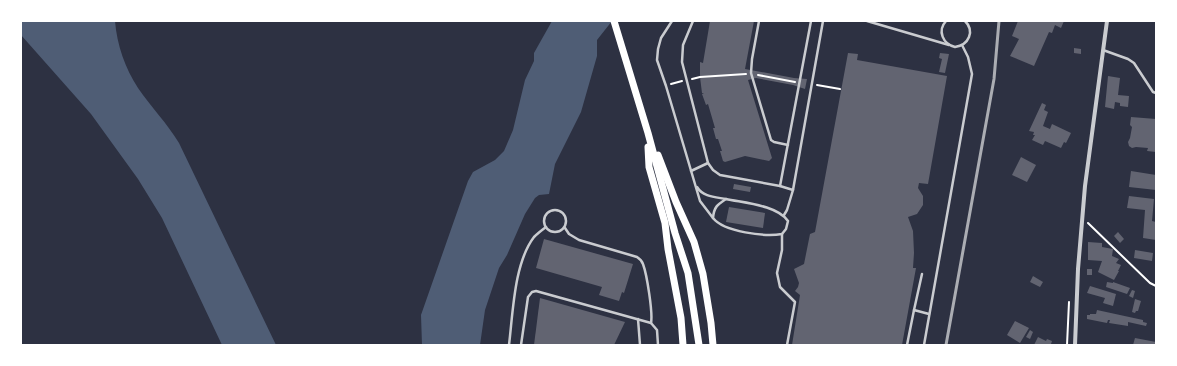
<svg xmlns="http://www.w3.org/2000/svg" width="1177" height="366" font-family="Raleway,sans-serif">
<rect width="100%" height="100%" fill="#2d3142"/>
<g fill="#4f5d75">
<path d="M21,21H115C117,45 125,68 138,88C151,107 167,123 179,143L276,345H222L162,218L138,179L91,114L21,35Z"/>
<path d="M552,21H612L597,40V56L581,112L555,164L549,194L539,195L535,198L525,214L507,255L499,268L485,310L480,345H422L421,315L468,181L473,172L495,160L504,151L513,130L525,80L534,61V53Z"/>
</g>
<g fill="#626471">
<path d="M710,21H754L745,69L794,78L807,79L805,89L793,85L756,78L748,80L772,158L769,161L745,156L725,162L723,161L720,151H722L718,139H716L713,128H715L708,104L706,105L702,94H704L702,93L700,77V62L703,63Z"/>
<path d="M1018,21H1064L1061,28L1055,25L1052,33L1049,32L1034,66L1010,56L1019,39L1012,36Z"/>
<path d="M1074,48L1081,49V54L1074,53Z"/>
<path d="M848,53L858,54L857,60L947,76L928,184L919,183L918,188L923,196V205L917,214L908,217L913,231L914,253L913,268H916L902,345H792L800,295L795,291L798,287L799,283L794,269L804,264L810,234L815,232Z"/>
<path d="M940,53L949,54L945,73L939,72L942,59L939,58Z"/>
<path d="M1108,76L1120,78L1118,95L1129,96L1128,107L1120,106V103L1115,102L1114,109L1105,107Z"/>
<path d="M1042,103L1046,105L1044,110L1048,112L1043,126L1050,129L1052,124L1071,133L1066,143L1064,142L1061,148L1045,141L1043,145L1032,140L1035,135H1033L1034,132L1029,131Z"/>
<path d="M1131,117L1156,119V152L1147,151L1148,148L1136,147L1132,148L1129,146L1128,142L1130,138L1132,127L1130,125Z"/>
<path d="M1021,157L1036,165L1027,182L1012,175Z"/>
<path d="M1131,171L1156,175V190L1129,187Z"/>
<path d="M734,184L751,187L750,192L733,189Z"/>
<path d="M1129,196L1154,199L1152,221L1156,222V240L1143,238L1145,210L1127,208Z"/>
<path d="M729,207L765,213L763,228L726,222Z"/>
<path d="M1118,232L1124,239L1120,243L1114,236Z"/>
<path d="M544,239L633,264L624,293L622,292L619,301L599,295L602,287L536,268Z"/>
<path d="M1088,242L1102,243V247L1113,249L1112,256L1119,259L1116,263L1121,265L1118,271H1119L1114,280L1098,272L1102,261L1088,260Z"/>
<path d="M1135,250L1153,253L1152,261L1134,258Z"/>
<rect x="1087" y="269" width="5" height="6"/>
<path d="M1033,276L1043,282L1040,287L1030,282Z"/>
<path d="M1107,282L1113,283V282L1130,288L1127,294L1106,287Z"/>
<path d="M1090,286L1116,294L1113,306L1103,303L1105,298L1087,293Z"/>
<path d="M1132,290L1135,291L1133,298L1129,296Z"/>
<path d="M540,298L625,322L614,345H534Z"/>
<path d="M1135,299L1141,301L1138,311H1136L1135,313L1132,312Z"/>
<path d="M1097,310L1143,320V322L1147,323L1146,326L1128,322V326L1109,323L1110,320H1108L1107,323L1087,319V315H1090V314H1096Z"/>
<path d="M1015,321L1029,328L1020,343L1007,335Z"/>
<path d="M1030,330L1033,332L1030,339L1026,337Z"/>
<path d="M1038,337L1046,341L1047,339L1052,341L1051,344L1054,345H1034Z"/>
<path d="M1135,338L1156,342V345H1133Z"/>
</g>
<g fill="none" stroke-linecap="round" stroke-linejoin="round">
<g stroke="#fff" stroke-width="2">
<path d="M758,75L795,82"/>
<path d="M692,79L700,77L746,74"/>
<path d="M671,84L682,81"/>
<path d="M817,85L840,89"/>
<path d="M1088,223L1150,283L1156,286"/>
<path d="M1067,345L1069,302"/>
</g>
<g stroke="#caccd0" stroke-width="2.5">
<path d="M672,21L661,38L658,49L657,60L666,86L700,201L713,218"/>
<path d="M693,21L683,45L682,62L708,163L713,170L720,175L780,186L793,190"/>
<path d="M759,21L752,59L751,73L771,140L774,142L788,145"/>
<path d="M867,21L949,45"/>
<path d="M946,21C937,31 943,44 955,47C969,45 975,31 965,21"/>
<path d="M1103,50L1128,59L1134,63L1153,92L1156,93"/>
<path d="M691,171L708,163"/>
<path d="M780,186L811,21"/>
<path d="M697,187C703,197 715,197 726,199"/>
<path d="M726,199C744,203 777,205 788,221L786,229L782,234C765,237 724,232 713,218C714,207 717,205 726,199Z"/>
<circle cx="555" cy="221" r="11"/>
<path d="M784,215L787,210L793,190L823,21"/>
<path d="M565,228L569,234L579,240L637,257C640,259 642,261 643,264C647,275 653,313 651,323"/>
<path d="M782,234V250L777,273L780,287L795,302L787,345"/>
<path d="M914,310L922,274"/>
<path d="M638,319L640,345"/>
<path d="M509,345C513,313 514,263 534,237C537,234 542,230 546,227"/>
<path d="M521,345L528,297L532,292L536,291L651,323L657,330L658,345"/>
<path d="M907,345L914,310L929,314"/>
<path d="M924,345L972,74L968,57L962,45"/>
</g>
<path stroke="#caccd0" stroke-width="4" d="M1075,345L1078,269L1085,186L1107,21"/>
<g stroke="#fff" stroke-width="7">
<path d="M614,21L648,133L675,233L688,273L699,345"/>
<path d="M648,147L649,167L665,223L668,249L681,318L683,345"/>
<path d="M658,155L676,202L694,242L703,274L711,323L713,345"/>
</g>
<path stroke="#abadb3" stroke-width="3" d="M946,345L994,79L999,21"/>
</g>
<rect width="1177" height="366" fill="none" stroke="#ffffff" stroke-width="44"/>
</svg>
